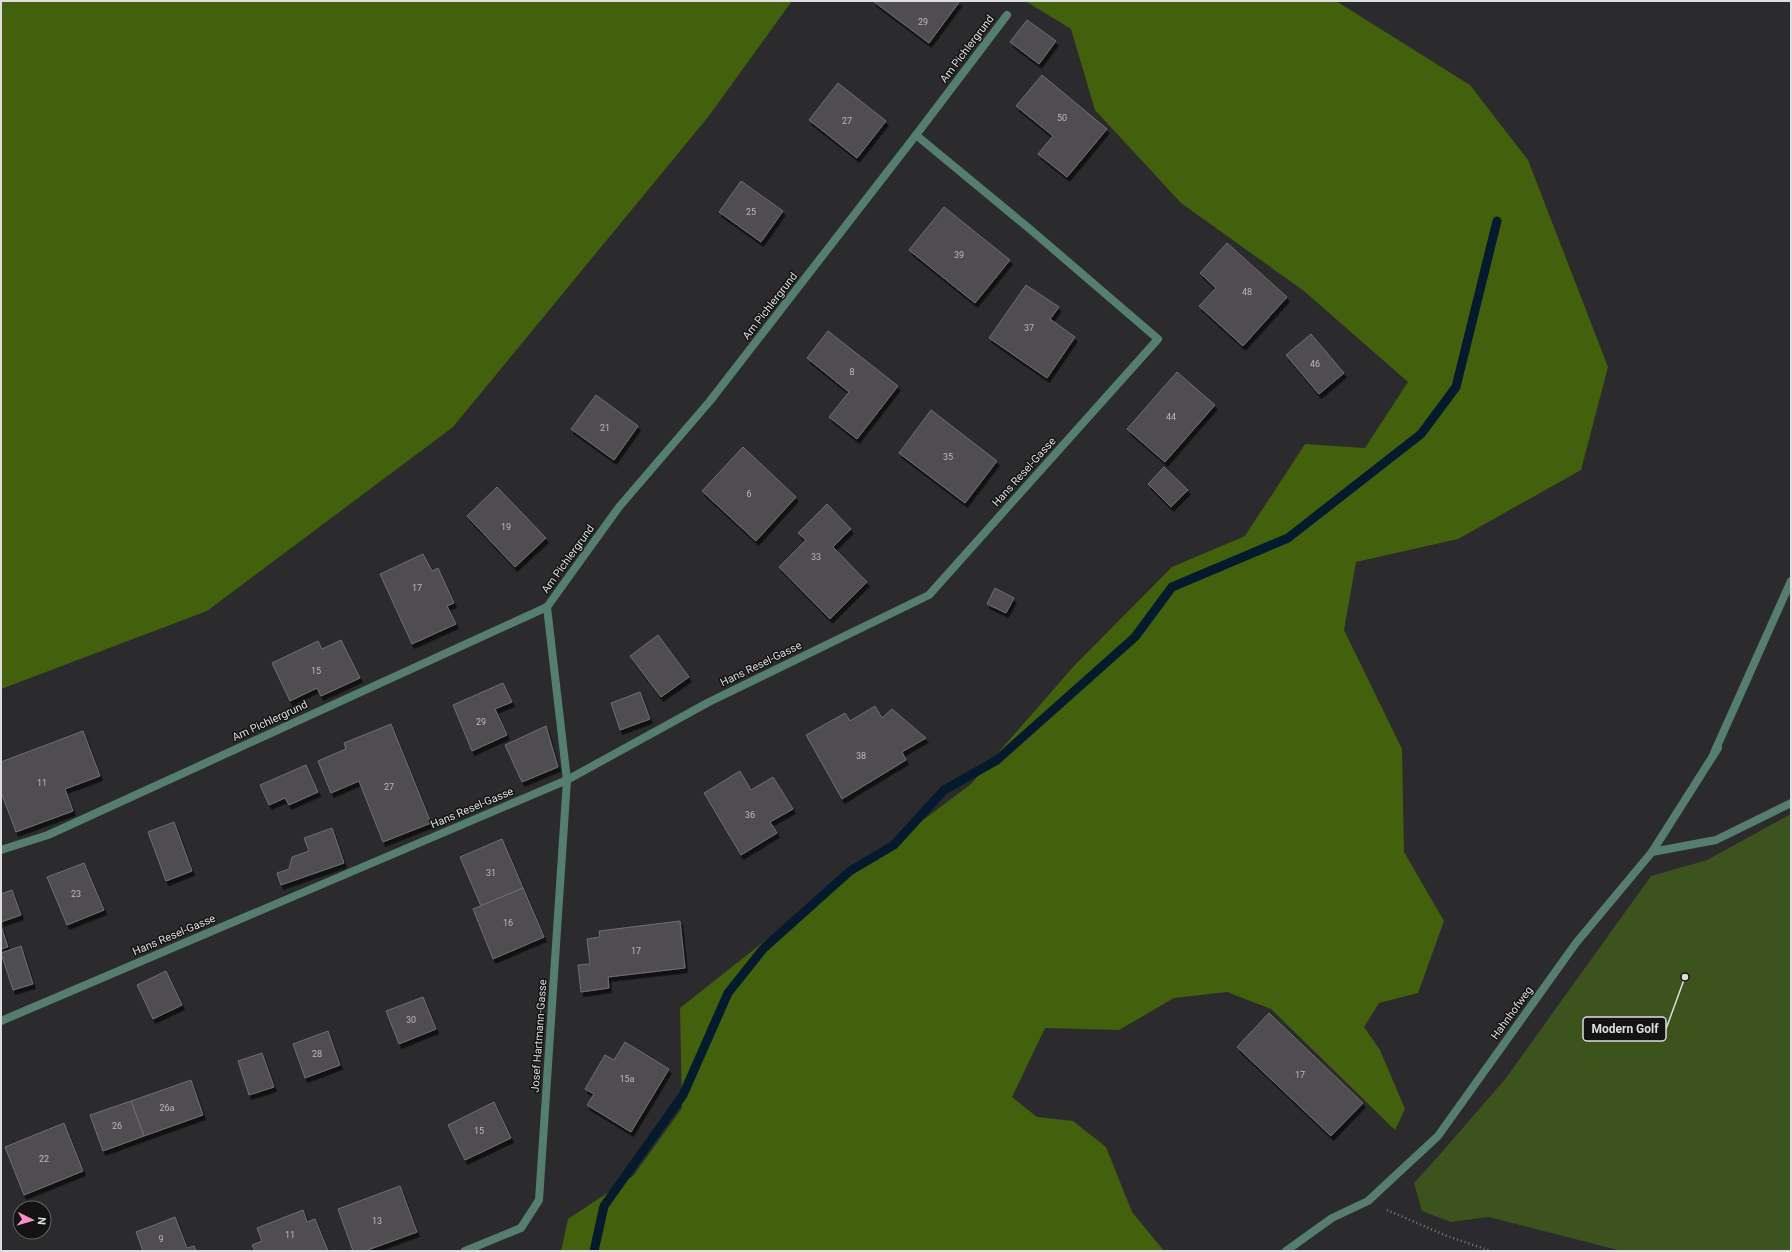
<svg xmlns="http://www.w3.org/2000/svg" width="1792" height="1252" font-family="Roboto,sans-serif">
<defs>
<filter id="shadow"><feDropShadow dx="2.5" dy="4.5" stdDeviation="0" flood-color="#0009"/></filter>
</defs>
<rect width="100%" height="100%" fill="#2b2a2d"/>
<path fill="#3d531e" d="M1791,814V1251H1622L1489,1217L1451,1222L1422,1211L1414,1183L1442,1152L1506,1078L1651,876L1707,860Z"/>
<g fill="#43610c">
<path d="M1,1H792L708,117L453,427L207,611L1,689Z"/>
<path d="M1028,1H1336L1470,85L1528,160L1608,367L1581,470L1458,539L1356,562L1344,630L1402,749L1404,852L1444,921L1418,993L1379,1003L1364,1027L1380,1050L1405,1109L1395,1130L1271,1009L1227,992L1174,998L1119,1030L1045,1028L1012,1097L1037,1117L1073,1121L1106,1147L1132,1212L1164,1251H561L568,1219L633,1176L682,1108L680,1008L823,895L971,784L1073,667L1172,567L1245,536L1305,444L1365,448L1408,382L1304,291L1181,203L1095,110L1071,29L1027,2Z"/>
</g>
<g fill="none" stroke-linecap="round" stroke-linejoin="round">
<path stroke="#051b2d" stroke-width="9" d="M594,1251L604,1206L683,1095L728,993L763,949L850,871L894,845L944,790L997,760L1135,637L1172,587L1288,538L1421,434L1456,387L1497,221"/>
</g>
<g fill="#4f4d50" stroke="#706e72" filter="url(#shadow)">
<path d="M873,1H960L929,43Z"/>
<path d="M1027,20L1056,41L1039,64L1010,42Z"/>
<path d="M1042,75L1107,129L1067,177L1038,154L1053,136L1016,106Z"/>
<path d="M838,83L886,121L857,158L809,120Z"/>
<path d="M741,181L783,211L761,242L719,212Z"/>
<path d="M944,207L1010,260L975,303L909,250Z"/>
<path d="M1227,243L1287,297L1243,346L1199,306L1216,288L1200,273Z"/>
<path d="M1026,285L1059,307L1050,319L1075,337L1047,378L989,338Z"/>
<path d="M828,331L898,386L857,439L829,417L849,392L807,358Z"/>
<path d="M1311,334L1344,373L1319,394L1286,355Z"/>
<path d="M1177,372L1215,405L1165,462L1127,429Z"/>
<path d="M596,395L638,426L614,460L571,429Z"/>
<path d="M931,410L997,461L965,503L899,453Z"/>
<path d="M743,447L796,497L756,541L702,491Z"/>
<path d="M1164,467L1188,490L1171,507L1148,484Z"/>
<path d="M497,487L546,538L515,567L467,516Z"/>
<path d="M827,504L851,529L833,547L867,582L830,619L779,567L806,540L798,533Z"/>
<path d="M423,554L432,571L438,568L454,603L447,606L456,624L412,644L380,574Z"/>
<path d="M995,588L1014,598L1006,613L987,604Z"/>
<path d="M658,635L689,677L661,697L630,656Z"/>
<path d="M341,640L360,678L321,696L317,688L290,701L272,663L318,641L322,649Z"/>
<path d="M503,683L512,702L495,709L507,735L472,751L453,705Z"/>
<path d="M640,692L650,719L620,730L611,703Z"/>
<path d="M875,706L882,718L892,709L926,738L902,752L906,760L842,799L806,735L845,713L850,721Z"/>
<path d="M391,724L431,823L383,842L359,781L331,793L318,761L346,749L344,743Z"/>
<path d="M546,726L558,767L522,782L505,745Z"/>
<path d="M83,731L100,776L65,789L73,811L16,832L1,792V762Z"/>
<path d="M306,765L318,792L289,805L285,798L269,805L260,785Z"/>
<path d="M740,771L751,790L773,777L793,809L770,822L777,833L741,855L704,793Z"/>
<path d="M174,822L192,871L166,881L148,832Z"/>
<path d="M332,828L344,863L281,885L277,873L289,869L292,857L309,851L304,838Z"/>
<path d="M502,839L523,888L481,906L460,857Z"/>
<path d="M84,863L104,910L67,925L47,877Z"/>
<path d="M523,888L544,937L493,959L473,909Z"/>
<path d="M12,890L21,915L1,922V894Z"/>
<path d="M680,921L685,968L608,977L609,988L581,992L578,965L590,964L587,939L600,937L599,931Z"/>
<path d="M1,926L8,947L1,949Z"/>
<path d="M21,946L33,984L13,990L1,953Z"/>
<path d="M166,971L182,1005L153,1019L137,985Z"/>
<path d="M423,997L436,1029L399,1044L386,1011Z"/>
<path d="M1269,1013L1363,1103L1331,1136L1237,1047Z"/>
<path d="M328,1031L340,1065L305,1078L293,1044Z"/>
<path d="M625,1042L669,1069L631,1132L587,1105L594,1094L585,1089L605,1055L614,1060Z"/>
<path d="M262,1053L274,1087L249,1095L238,1061Z"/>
<path d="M191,1080L203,1115L144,1136L131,1101Z"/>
<path d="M131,1101L144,1136L103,1151L90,1115Z"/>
<path d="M494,1102L511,1138L465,1160L448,1125Z"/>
<path d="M64,1123L83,1171L24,1195L5,1147Z"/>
<path d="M400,1186L417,1232L365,1251H353L338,1209Z"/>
<path d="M303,1210L307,1222L315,1219L328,1251H255L252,1245L262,1241L257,1228Z"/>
<path d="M175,1217L187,1248L194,1246L196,1251H143L136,1232Z"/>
</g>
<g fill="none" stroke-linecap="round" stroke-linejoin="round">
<path stroke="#7d7c7f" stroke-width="2.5" stroke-dasharray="1 3" stroke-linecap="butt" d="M1387,1210L1447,1236L1491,1251"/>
<g stroke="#557e6f" stroke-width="8">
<path d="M1714,753L1791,581"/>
<path d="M1652,852L1716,840L1791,803"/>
<path d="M1286,1251L1332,1218L1368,1201L1438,1136L1576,943L1652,852L1718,748"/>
</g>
<g stroke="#557e6f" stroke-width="8">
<path d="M1,850L48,835L547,607"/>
<path d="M1,1021L567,780L709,702L929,595L1158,339L1031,230L916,135"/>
<path d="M465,1251L521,1228L539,1200L567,780L547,607L619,507L710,401L916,135L1007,15"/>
</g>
</g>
<g text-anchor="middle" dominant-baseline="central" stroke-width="3" stroke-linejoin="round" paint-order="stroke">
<g font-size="9" fill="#bab9bb">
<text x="923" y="22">29</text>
<text x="1062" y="118">50</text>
<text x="847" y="121">27</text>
<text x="751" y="212">25</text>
<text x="959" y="255">39</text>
<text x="1247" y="292">48</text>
<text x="1029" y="328">37</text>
<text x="1315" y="364">46</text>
<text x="852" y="372">8</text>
<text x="1171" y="417">44</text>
<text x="605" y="428">21</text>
<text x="948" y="457">35</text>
<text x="749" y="494">6</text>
<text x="506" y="527">19</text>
<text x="816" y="557">33</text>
<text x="417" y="588">17</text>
<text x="316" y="671">15</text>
<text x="481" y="722">29</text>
<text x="861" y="756">38</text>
<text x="42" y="783">11</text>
<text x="389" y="787">27</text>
<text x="750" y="815">36</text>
<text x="491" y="873">31</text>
<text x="76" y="894">23</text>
<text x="508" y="923">16</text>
<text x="636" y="951">17</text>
<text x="411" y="1020">30</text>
<text x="317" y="1054">28</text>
<text x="1300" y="1075">17</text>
<text x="627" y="1079">15a</text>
<text x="167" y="1108">26a</text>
<text x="117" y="1126">26</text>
<text x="479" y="1131">15</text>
<text x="44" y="1159">22</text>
<text x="377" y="1221">13</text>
<text x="290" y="1235">11</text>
<text x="161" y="1239">9</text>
</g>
<g font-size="11" fill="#dedddf" stroke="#131314">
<text transform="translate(967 49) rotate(-53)">Am Pichlergrund</text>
<text transform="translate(770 306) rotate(-52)">Am Pichlergrund</text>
<text transform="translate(1024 472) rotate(-48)">Hans Resel-Gasse</text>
<text transform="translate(568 559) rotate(-54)">Am Pichlergrund</text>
<text transform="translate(761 664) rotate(-26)">Hans Resel-Gasse</text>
<text transform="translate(270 721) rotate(-25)">Am Pichlergrund</text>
<text transform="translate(472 808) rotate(-23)">Hans Resel-Gasse</text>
<text transform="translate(174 935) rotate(-23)">Hans Resel-Gasse</text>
<text transform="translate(1512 1013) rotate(-54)">Hahnhofweg</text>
<text transform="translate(539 1036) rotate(-86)">Josef Hartmann-Gasse</text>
</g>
</g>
<path fill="none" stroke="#dedddf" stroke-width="1.5" d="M1685 977L1666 1029"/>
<circle fill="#dedddf" stroke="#131314" stroke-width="1.5" cx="1685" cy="977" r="4"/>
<rect fill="#131314" stroke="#dedddf" stroke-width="1.5" x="1583" y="1017" width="83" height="24" rx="4"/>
<g font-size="12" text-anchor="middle" font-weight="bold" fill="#dedddf">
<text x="1625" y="1033">Modern Golf</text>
</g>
<rect width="1792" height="1252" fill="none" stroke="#dedddf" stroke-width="4"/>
<g transform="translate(32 1220) rotate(95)"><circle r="19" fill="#131314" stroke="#646465"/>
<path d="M0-3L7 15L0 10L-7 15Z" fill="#fa8fc7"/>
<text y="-6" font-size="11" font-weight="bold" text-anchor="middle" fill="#dedddf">N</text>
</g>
</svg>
